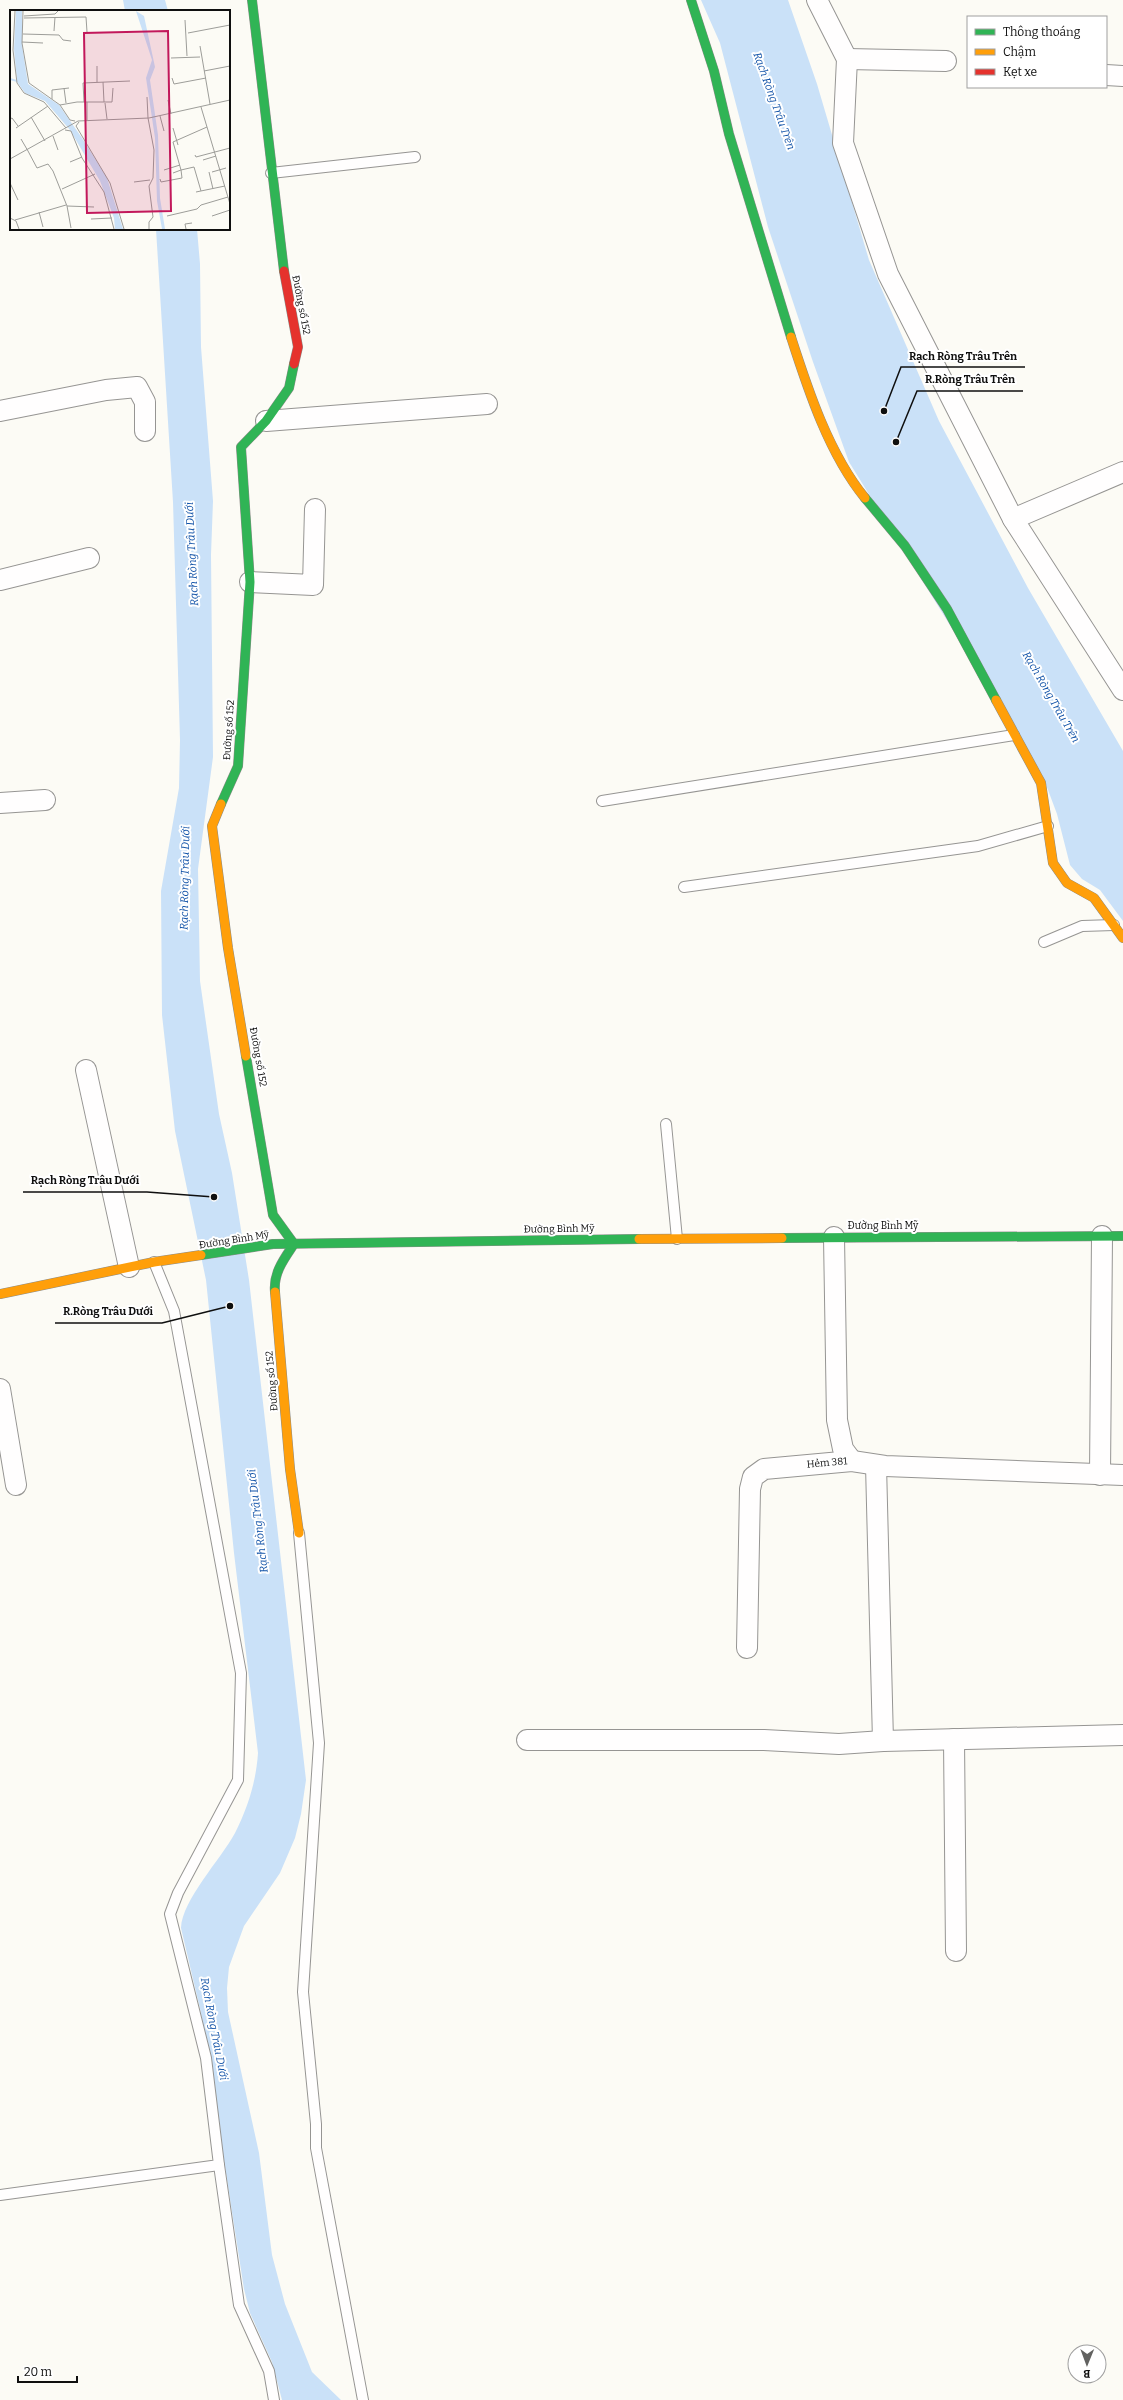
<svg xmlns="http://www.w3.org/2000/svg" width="1123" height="2400" font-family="Bitter,serif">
<rect width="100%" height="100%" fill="#fcfbf5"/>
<g fill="#cae1f8">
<path d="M123,0H165L168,11H125Z"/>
<path d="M701,0H788L817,84L869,260L939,421L1028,588L1123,751V921L1100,890L1082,879L1070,865L1057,814L1042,774L849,462L813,362L768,227L720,43Z"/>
<path d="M156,229H197L200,264L201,347L213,501L211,555L213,757L198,869L200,981L219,1114L232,1173L249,1280L306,1780L301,1814L295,1838L280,1873L244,1926L229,1967L227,1988L228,2012L259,2153L272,2255L285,2304L312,2372L341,2400H282L272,2362L250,2313L244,2289L201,2013L181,1928C182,1900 221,1859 235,1833C248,1807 256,1782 258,1753L234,1553L206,1280L175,1131L162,1015L161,891L179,788L180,740L173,502Z"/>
</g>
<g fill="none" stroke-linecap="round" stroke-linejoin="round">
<defs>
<g id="lane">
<path d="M271,173L415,157"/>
<path d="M602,801L1014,735"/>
<path d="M684,887L978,846L1048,826"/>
<path d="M1044,942L1082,926L1114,925"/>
<path d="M666,1124L677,1239"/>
<path d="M299,1533L319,1743L303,1992L316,2124V2148L363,2400"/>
<path d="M219,2165L239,2305L269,2371L274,2400"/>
<path d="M0,2195L219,2165L206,2058L170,1914L178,1893L238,1780L241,1673L174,1311L154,1262"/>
</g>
<g id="street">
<path d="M817,0L847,59L843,143L888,274L1013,519L1123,690"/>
<path d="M847,59L946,61"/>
<path d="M1106,75L1123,76"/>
<path d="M0,411L106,390L137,387L145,402V431"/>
<path d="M266,421L487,404"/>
<path d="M1013,519L1123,472"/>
<path d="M0,580L89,558"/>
<path d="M250,582L313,585L315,509"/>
<path d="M0,803L45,800"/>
<path d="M86,1070L129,1267"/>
<path d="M834,1237L837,1420L843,1449L852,1461"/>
<path d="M0,1389L16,1485"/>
<path d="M876,1465L883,1741"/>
<path d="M1100,1475L1102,1236"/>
<path d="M747,1648L750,1489L753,1477L764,1469L852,1461L885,1466L1123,1475"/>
<path d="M954,1739L956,1951"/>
<path d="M527,1740H764L839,1744L883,1741L1123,1735"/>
</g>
<g id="fast">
<path d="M252,0L284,271"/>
<path d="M691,0L714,71L729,134L791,337"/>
<path d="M865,498L905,546L947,609L996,700"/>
<path d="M221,804L238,766L250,582L241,447L266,421L289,388L294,364"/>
<path d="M246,1056L273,1215L294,1244C284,1259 273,1273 275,1292"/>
<path d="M782,1238L1123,1236"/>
<path d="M201,1255L273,1244L639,1239"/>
</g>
<g id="slow">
<path d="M791,337C808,390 829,454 865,498"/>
<path d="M996,700L1041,783L1053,863L1067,883L1094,898L1123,938"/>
<path d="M221,804L212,826L228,948L246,1056"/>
<path d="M639,1239L782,1238"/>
<path d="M275,1292L290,1469L299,1533"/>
<path d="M0,1294L154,1262L201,1255"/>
</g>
<path id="jam" d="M284,271L298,347L294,364"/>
</defs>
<use href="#lane" stroke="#969593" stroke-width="12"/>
<use href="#street" stroke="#969593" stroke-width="22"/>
<use href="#fast" stroke="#8c8c89" stroke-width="10"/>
<use href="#slow" stroke="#8c8c89" stroke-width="10"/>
<use href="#jam" stroke="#8c8c89" stroke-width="10"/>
<use href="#lane" stroke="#fffefe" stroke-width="10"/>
<use href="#street" stroke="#fffefe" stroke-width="20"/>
<use href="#fast" stroke="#30b455" stroke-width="9"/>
<use href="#slow" stroke="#ff9f0a" stroke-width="9"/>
<use href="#jam" stroke="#e5322d" stroke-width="9"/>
</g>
<g text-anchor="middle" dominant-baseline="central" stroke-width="4" stroke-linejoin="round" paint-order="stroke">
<g font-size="10" fill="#0f0f0f" stroke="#fff">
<text transform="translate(301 305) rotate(79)">Đường số 152</text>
<text transform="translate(229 730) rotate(-86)">Đường số 152</text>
<text transform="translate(258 1057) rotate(80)">Đường số 152</text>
<text x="883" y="1226">Đường Bình Mỹ</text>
<text transform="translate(559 1229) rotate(-1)">Đường Bình Mỹ</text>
<text transform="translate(234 1240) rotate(-9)">Đường Bình Mỹ</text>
<text transform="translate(272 1381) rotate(-95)">Đường số 152</text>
<text transform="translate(827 1463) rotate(-5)">Hẻm 381</text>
</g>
<g font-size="11" font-style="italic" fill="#1253a8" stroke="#fff">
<text transform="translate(774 101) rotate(70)">Rạch Ròng Trâu Trên</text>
<text transform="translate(192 554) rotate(-93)">Rạch Ròng Trâu Dưới</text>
<text transform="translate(1051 697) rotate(60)">Rạch Ròng Trâu Trên</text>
<text transform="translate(185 878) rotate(-89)">Rạch Ròng Trâu Dưới</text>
<text transform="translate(258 1521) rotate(-97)">Rạch Ròng Trâu Dưới</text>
<text transform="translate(214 2029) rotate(79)">Rạch Ròng Trâu Dưới</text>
</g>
</g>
<g transform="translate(10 10)">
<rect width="220" height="220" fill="#fcfbf5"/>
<path d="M6,1H12V35L18,74L49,95L72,128L97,168L113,219H105L104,208L90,171L60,120L35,91L15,83L7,72L0,70V68L7,70L4,39ZM126,1L134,6L145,57L140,70L148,125L150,188L155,219H152L147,191L145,128L136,68L142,50Z" fill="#cae1f8"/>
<path fill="none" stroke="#9d9d99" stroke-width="1" d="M5,1L3,40L7,73L14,83L34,92L56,118M13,1L12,33L19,73L50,95L60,110L65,111M14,6L45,4L48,1M14,8L76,7L77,22M175,10L177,46M44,21L45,7M178,23L220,15M13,24L49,25L53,30L61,31M12,32L33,33M190,36L200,94M161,48L190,47M87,56V72M194,61L220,56M162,68L164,74L196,68M93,72L94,92M54,78L56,93M137,87L138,108L144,140L143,168L139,176L143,207L139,212V219M42,89V80L59,78M158,90L161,104M74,92L73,73L120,71M77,92V110M95,93L97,109M50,95L67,92H102L103,78M191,97L220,194M150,106L154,121M21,107L35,131M0,109L2,108L8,116M69,112L66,116L100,173L114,219M6,118L38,96M163,118L168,135M55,120L61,121L72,148L94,182L104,219M43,126L48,140M11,129L18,141M18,141L27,158L38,154L43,161L57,196L84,197M185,145L186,147L220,138M0,149L68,111L139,108L220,90M193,150L206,146M60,152L72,147M154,160L170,155M199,162L203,179M202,162L216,158M163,163L171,160L163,132L197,117M150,169L151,172L172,168L171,160L184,157L191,181M124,172L140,170M0,173L8,190M52,179L85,164M186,182L215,176M57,196L61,218M29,202L33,217M157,206L187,199L191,195L218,187M202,206L220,200M0,208L6,211L9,219M81,209L102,208M5,210L56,195M176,219L175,214L182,213"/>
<path fill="#c2185b" fill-opacity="0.15" stroke="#c2185b" stroke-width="2" d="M158,21L161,201L77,203L74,23Z"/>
<rect width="220" height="220" fill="none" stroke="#0f0f0f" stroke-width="2"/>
</g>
<path fill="none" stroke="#0f0f0f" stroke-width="1.5" d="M884 411L901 367H1025M896 442L917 391H1023M214 1197L147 1192H23M230 1306L162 1323H55"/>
<g fill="#0f0f0f" stroke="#fff" stroke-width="1.5">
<circle cx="884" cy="411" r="4"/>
<circle cx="896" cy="442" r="4"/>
<circle cx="214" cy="1197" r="4"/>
<circle cx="230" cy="1306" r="4"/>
</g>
<g font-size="11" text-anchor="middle" font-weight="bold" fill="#0f0f0f" stroke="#fff" stroke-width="4" stroke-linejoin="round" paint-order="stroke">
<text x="963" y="360">Rạch Ròng Trâu Trên</text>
<text x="970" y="383">R.Ròng Trâu Trên</text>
<text x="85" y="1184">Rạch Ròng Trâu Dưới</text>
<text x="108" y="1315">R.Ròng Trâu Dưới</text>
</g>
<rect x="967" y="16" width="140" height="72" fill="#ffffff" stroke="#9f9f9f"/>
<rect x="975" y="29" width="20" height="6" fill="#30b455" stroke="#9f9f9f"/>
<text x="1003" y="36" font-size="12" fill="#0f0f0f">Thông thoáng</text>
<rect x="975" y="49" width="20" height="6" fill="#ff9f0a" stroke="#9f9f9f"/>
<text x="1003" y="56" font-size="12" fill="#0f0f0f">Chậm</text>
<rect x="975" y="69" width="20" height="6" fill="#e5322d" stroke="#9f9f9f"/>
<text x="1003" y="76" font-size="12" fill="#0f0f0f">Kẹt xe</text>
<g transform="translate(1087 2364) rotate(181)"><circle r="19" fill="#ffffff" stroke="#9f9f9f"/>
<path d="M0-3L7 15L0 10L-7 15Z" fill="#626260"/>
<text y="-6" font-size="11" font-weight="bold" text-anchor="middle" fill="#0f0f0f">B</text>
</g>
<path d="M18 2376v6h59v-6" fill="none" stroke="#0f0f0f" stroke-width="2"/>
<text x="24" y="2376" font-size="12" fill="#0f0f0f" stroke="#ffffff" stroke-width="3" paint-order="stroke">20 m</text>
</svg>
